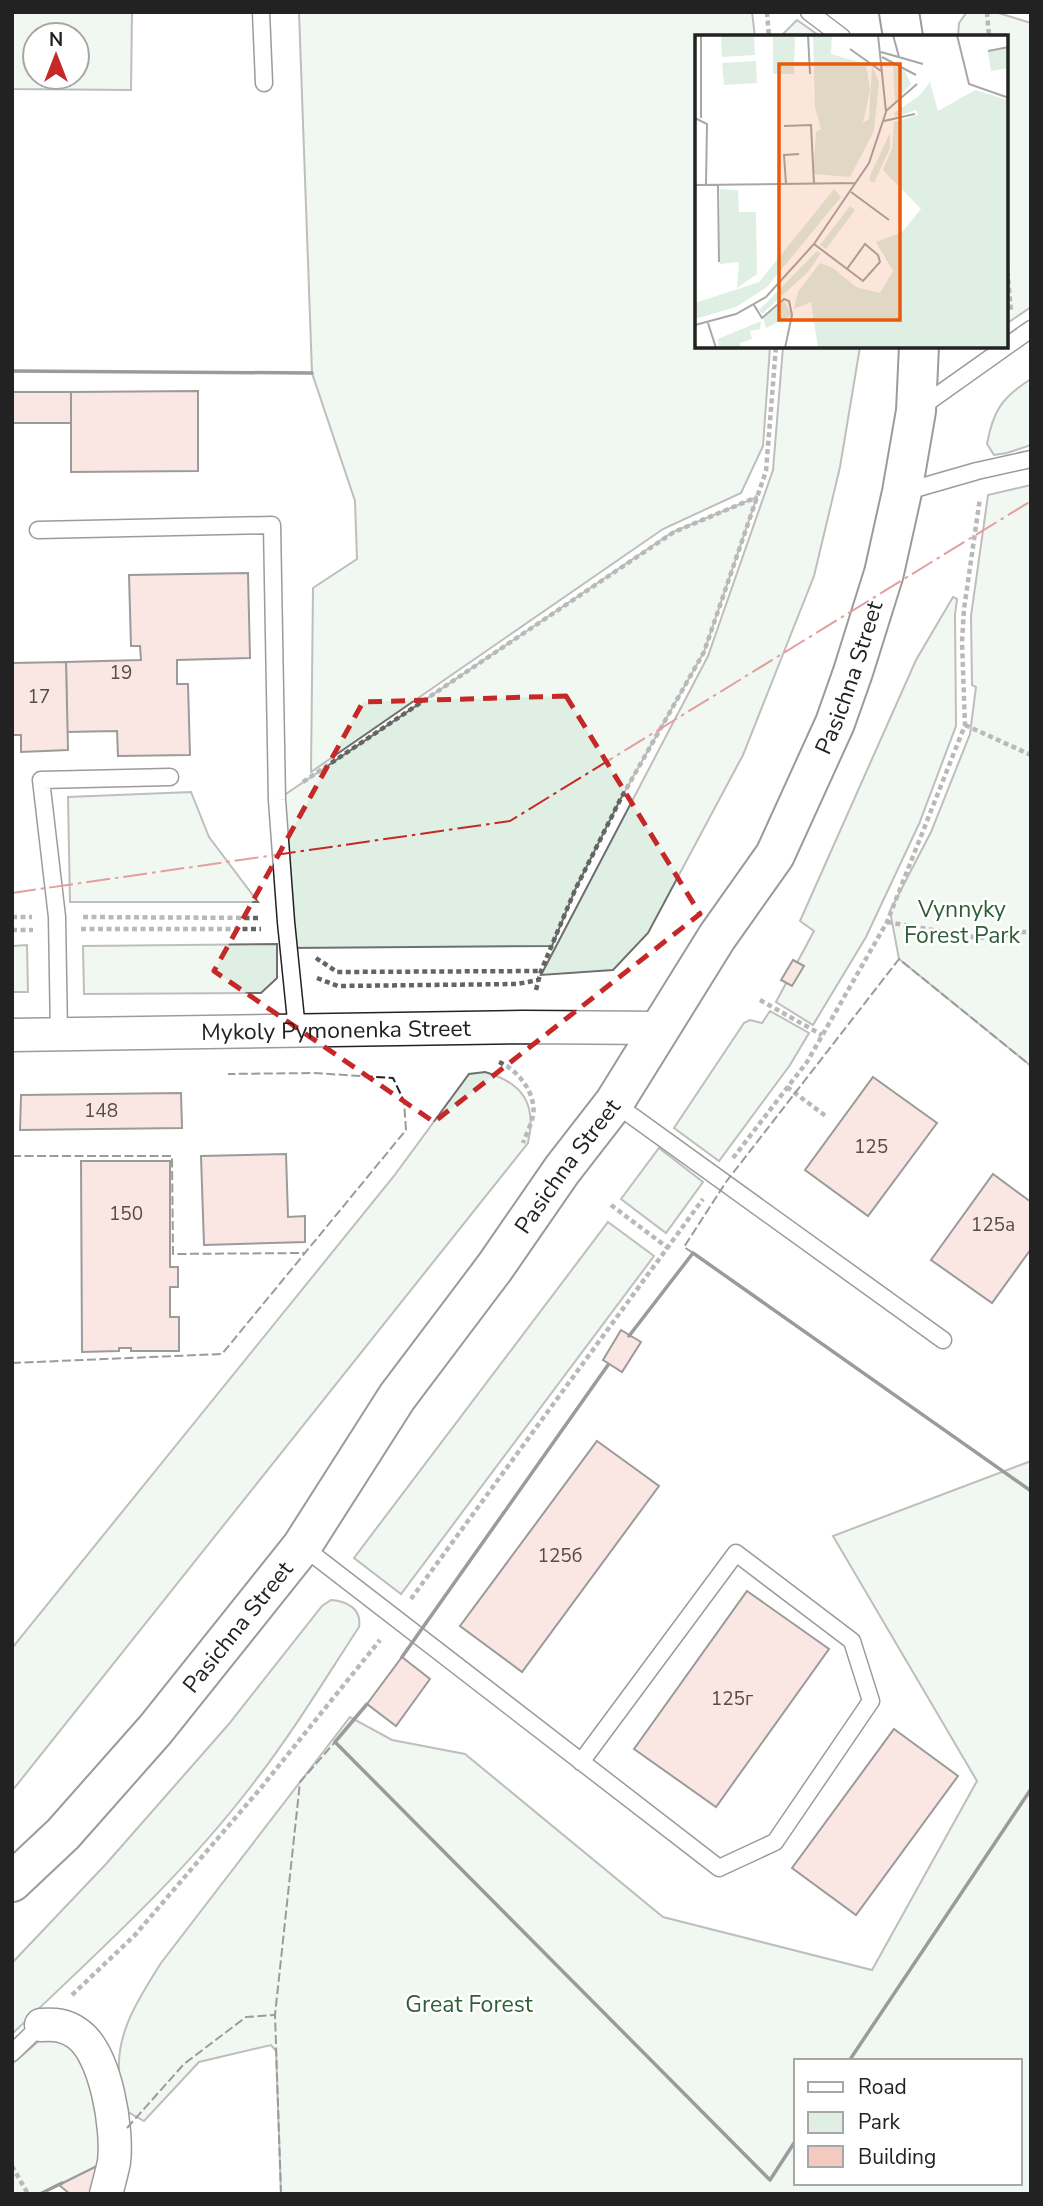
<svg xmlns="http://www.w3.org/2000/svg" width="1043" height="2206" font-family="'Nunito Sans',sans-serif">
<rect width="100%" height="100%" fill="#fff"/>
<g fill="#e0efe3" stroke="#6f6f6f" stroke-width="2" fill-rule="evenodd">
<path d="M12,12H132L131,90L12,89ZM35,35H77V77H35Z"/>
<path d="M299,12H752L755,37H696V346L770,347L763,446L741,493L663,529L311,772L313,588L357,559L355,501L312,373Z"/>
<path d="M967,12H995L1031,23V307L1006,324V37H958L959,23Z"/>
<path d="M797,20L821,37H780Z"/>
<path d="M783,347H860L840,467L814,576L743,755L648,933L613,970L541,975L708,656L773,470Z"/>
<path d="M1031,379V445L1007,453L994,455L987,444C993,411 1002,397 1031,379Z"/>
<path d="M1031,485V1066L899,959L890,911L931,832L970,734L976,687L972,685L971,616L988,495Z"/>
<path d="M757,497L704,652L620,800L575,890L552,946L289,948L277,800L673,532Z"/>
<path d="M953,597L957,599L955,615L956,726L919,824L866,937L813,1025L776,1002L814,931L800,921L916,660Z"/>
<path d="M191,792L209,837L258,902H70L68,797Z"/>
<path d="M277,944V978L261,993L84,994L83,946Z"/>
<path d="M27,945L28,992H12V946Z"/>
<path d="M770,1011L809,1033L790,1065L719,1161L674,1128L744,1023L750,1020L762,1023Z"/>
<path d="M485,1072C523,1083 537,1104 528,1143L12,1791V1648L394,1176L469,1074Z"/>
<path d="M659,1148L703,1182L666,1233L621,1199Z"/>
<path d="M608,1222L654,1256L401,1594L354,1558Z"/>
<path d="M1031,1461V2194H281L276,2051L271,2045L199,2062L144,2121L128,2112C126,2101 122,2090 120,2080C113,2036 139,1998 161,1963L350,1717L392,1740L465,1754L663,1917L872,1970L977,1781L833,1536ZM796,2061H1020V2183H796Z"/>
<path d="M331,1600C347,1601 362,1609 359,1627C325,1679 293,1732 255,1781C184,1875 97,1953 12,2034V1963L106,1864L228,1725L322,1606Z"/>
<path d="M40,2040H64L86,2058L111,2159L40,2194H12V2064Z"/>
</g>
<g fill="#f3c9c0" stroke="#222" stroke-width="2">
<path d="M198,391V471L71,472V392Z"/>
<rect x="12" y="392" width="59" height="31"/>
<path d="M248,573L250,658L177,660V684H188L190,755L118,756L117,731L67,732L66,662L141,660L140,646H131L129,575Z"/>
<path d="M66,662L68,750L21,752V735H12V663Z"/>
<path d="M793,960L804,966L792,986L781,980Z"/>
<path d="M873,1077L937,1123L868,1216L805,1170Z"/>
<path d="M181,1093L182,1128L20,1130L21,1095Z"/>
<path d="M286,1154L288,1217L305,1216V1242L204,1245L201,1156Z"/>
<path d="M81,1161H170V1267H178V1287H170V1317H179V1351H131V1348H119V1351L82,1352Z"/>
<path d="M993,1174L1031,1202V1249L992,1303L931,1260Z"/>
<path d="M621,1330L641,1342L622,1372L603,1360Z"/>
<path d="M597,1441L659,1486L522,1672L460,1626Z"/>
<path d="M747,1591L829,1649L716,1807L634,1749Z"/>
<path d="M402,1657L430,1679L396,1726L367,1704Z"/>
<path d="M894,1729L958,1776L856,1915L792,1868Z"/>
<path d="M111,2159L103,2194H70L59,2185Z"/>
</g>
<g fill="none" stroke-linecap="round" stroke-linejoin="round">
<defs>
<g id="lane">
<path d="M261,12L264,83"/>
<path d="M809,12L842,37"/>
<path d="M921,407L1031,329"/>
<path d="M904,492L977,471L1031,459"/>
<path d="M38,530L272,525L277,800L286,922L297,1030"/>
<path d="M59,1034L57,917L41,780L170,777"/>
<path d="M614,1103L943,1340"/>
<path d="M302,1546L719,1868L775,1842L871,1701L852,1641L736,1553L581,1762"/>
<path d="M12,2053L41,2025"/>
</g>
<g id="street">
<path id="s1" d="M12,1035L523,1027L661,1028"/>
<path d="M41,2025C55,2024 66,2025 78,2034C106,2054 118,2129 114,2162C112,2172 109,2183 106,2194"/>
</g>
<g id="secondary">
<path d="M899,12L903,37"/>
<path id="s2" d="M12,1882L63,1834L155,1730L302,1546L397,1397L495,1267L562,1170L614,1103L717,937L775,855L835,723L853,672L884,573L902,492L916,411L919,346"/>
</g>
</defs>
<use href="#lane" stroke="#222" stroke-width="19"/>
<use href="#street" stroke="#222" stroke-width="35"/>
<use href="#secondary" stroke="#222" stroke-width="42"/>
<g stroke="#646464" stroke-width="4.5" stroke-dasharray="5 3.5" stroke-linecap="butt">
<path d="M767,12L769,37"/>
<path d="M987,12L989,37"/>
<path d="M1006,254L1011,312"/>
<path d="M965,725L1031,755"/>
<path d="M303,782L674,532L757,497"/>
<path d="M12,917H32"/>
<path d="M83,917L260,918"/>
<path d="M887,922L979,938L1031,931"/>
<path d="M81,929H261"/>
<path d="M12,930H33"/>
<path d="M316,958L337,972L541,971"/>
<path d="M317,978L338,986L517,984L538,980"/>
<path d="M536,990L541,971L575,890L620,800L704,652L766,471L776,346"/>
<path d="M760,1000L822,1035"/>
<path d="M499,1062C518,1070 537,1094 533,1116C531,1125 526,1135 523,1143"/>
<path d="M787,1087L827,1117"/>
<path d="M733,1158L807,1062L887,922L965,725L962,641L964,609L980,498"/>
<path d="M611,1205L668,1248"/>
<path d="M411,1599L703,1199"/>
<path d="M72,1995L135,1935L260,1789L380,1640"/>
<path d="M12,2166L28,2194"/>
</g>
<use href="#lane" stroke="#fff" stroke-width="16"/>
<use href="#street" stroke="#fff" stroke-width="32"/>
<use href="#secondary" stroke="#fff" stroke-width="38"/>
<g stroke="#222" stroke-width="2" stroke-dasharray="9 3.5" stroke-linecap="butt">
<path d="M12,1156H172L173,1254L304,1253"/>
<path d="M693,1253L684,1247L726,1182L899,959L1031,1066"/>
<path d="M12,1363L222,1354L406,1130L404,1101L393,1078L313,1073L228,1074"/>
<path d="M127,2128L184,2064L246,2017L275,2015"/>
<path d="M281,2194L275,2015L300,1782L335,1742"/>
</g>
<g stroke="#222" stroke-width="3.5">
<path d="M12,371L312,373"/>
<path d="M629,1336L693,1253L1031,1491"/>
<path d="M402,1657L608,1365"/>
<path d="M367,1704L335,1742L770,2180L796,2140"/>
<path d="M849,2061L1031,1789"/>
<path d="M40,2194L62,2183"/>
</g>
<path stroke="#c62828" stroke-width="2" stroke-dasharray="24 5 3.5 5" stroke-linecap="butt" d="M12,893L510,821L1031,501"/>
</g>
<path d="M0 0H1043V2206H0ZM566,696L700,914L434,1122L214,971L363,702Z" fill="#fff" fill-opacity=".55" fill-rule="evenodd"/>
<path fill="none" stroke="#c62828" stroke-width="5" stroke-dasharray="14 9" stroke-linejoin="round" d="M566,696L700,914L434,1122L214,971L363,702Z"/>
<g text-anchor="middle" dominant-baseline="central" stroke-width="5" stroke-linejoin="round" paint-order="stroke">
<g font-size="19" fill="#564c4a">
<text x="121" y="673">19</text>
<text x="39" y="697">17</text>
<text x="101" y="1111">148</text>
<text x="871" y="1147">125</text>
<text x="126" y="1214">150</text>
<text x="993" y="1225">125а</text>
<text x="560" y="1556">125б</text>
<text x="732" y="1699">125г</text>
</g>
<g font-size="23" fill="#222" stroke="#fff">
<text stroke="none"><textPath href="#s2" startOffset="1475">Pasichna Street</textPath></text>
<text stroke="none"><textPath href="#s1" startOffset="324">Mykoly Pymonenka Street</textPath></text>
<text stroke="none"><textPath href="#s2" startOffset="908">Pasichna Street</textPath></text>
<text stroke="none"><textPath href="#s2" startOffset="341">Pasichna Street</textPath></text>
</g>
<g font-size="23" fill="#2f5e38" stroke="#fff">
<text x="962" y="909">Vynnyky<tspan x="962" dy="26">Forest Park</tspan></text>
<text x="469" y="2004">Great Forest</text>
</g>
</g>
<g transform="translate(695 35)">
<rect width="313" height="313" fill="#fff"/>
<path d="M59,0L60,20L27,22L26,1ZM118,0H137L136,19L171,29L175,55L168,88L174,84L177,31L184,47L179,96L155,142L118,139L121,97L126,94L120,72ZM78,2H100L99,39H78ZM313,13V33L296,36L293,17ZM61,26L62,48L29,50L27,28ZM198,30L210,36L216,49L200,67ZM235,47L243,76L280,55L313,65V313H123L116,267L99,274L103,257L125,228L138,233L161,252L185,258L198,236L181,207L207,197L226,174L188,135L197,114L199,87L223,80L221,75L200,82L199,78L224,61ZM195,98V113L179,148L174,145L177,136ZM25,154L43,155L44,177H61L62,239L42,253L44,227L25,229ZM139,154L146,162L72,252L41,272L0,284V268L64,247ZM155,171L160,175L131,214L125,210ZM122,216L126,218L114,236L67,279L64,275ZM89,266L97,280L71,293L68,283ZM66,286L65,294L55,296L57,304L45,308L46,313H24L23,304Z" fill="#e0efe3"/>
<path fill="none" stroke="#a7a7a7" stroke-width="2" d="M6,0V83M113,0L115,39M198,0L204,22M262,0L274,49L314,63M155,14L186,36M293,16L314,12M186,17L228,29M187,22L221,40M191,76L222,49M0,83L12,89L11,150M189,86L220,79M89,91L116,90L119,149M91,149L89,120L104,119M0,150L160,148M23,150L24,227M156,157L194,185M119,209L168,246L185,227L183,220L170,209L152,234M59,270L67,283L89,264L94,266L97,280L90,313M13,288L21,313M0,290L41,279L71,262L119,209L174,128L191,77L183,0"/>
<path fill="#e8590c" fill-opacity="0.15" stroke="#e8590c" stroke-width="3.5" d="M84,29H205V285H84Z"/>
<rect width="313" height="313" fill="none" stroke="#222" stroke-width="3.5"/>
</g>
<rect width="1043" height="2206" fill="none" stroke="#222222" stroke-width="28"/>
<rect x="794" y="2059" width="228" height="126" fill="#ffffff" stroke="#a7a7a7" stroke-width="2"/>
<rect x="808" y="2082" width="35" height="10" fill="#ffffff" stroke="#a7a7a7" stroke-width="2"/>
<text x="858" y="2094" font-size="21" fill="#222222">Road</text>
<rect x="808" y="2112" width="35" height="21" fill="#e0efe3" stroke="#a7a7a7" stroke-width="2"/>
<text x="858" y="2129" font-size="21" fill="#222222">Park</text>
<rect x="808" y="2146" width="35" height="21" fill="#f3c9c0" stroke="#a7a7a7" stroke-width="2"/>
<text x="858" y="2164" font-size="21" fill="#222222">Building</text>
<g transform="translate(56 56)"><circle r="33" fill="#ffffff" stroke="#a7a7a7" stroke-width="2"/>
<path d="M0-5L12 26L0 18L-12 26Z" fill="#c62828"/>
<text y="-10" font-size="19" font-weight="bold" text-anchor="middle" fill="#222222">N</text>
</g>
</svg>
